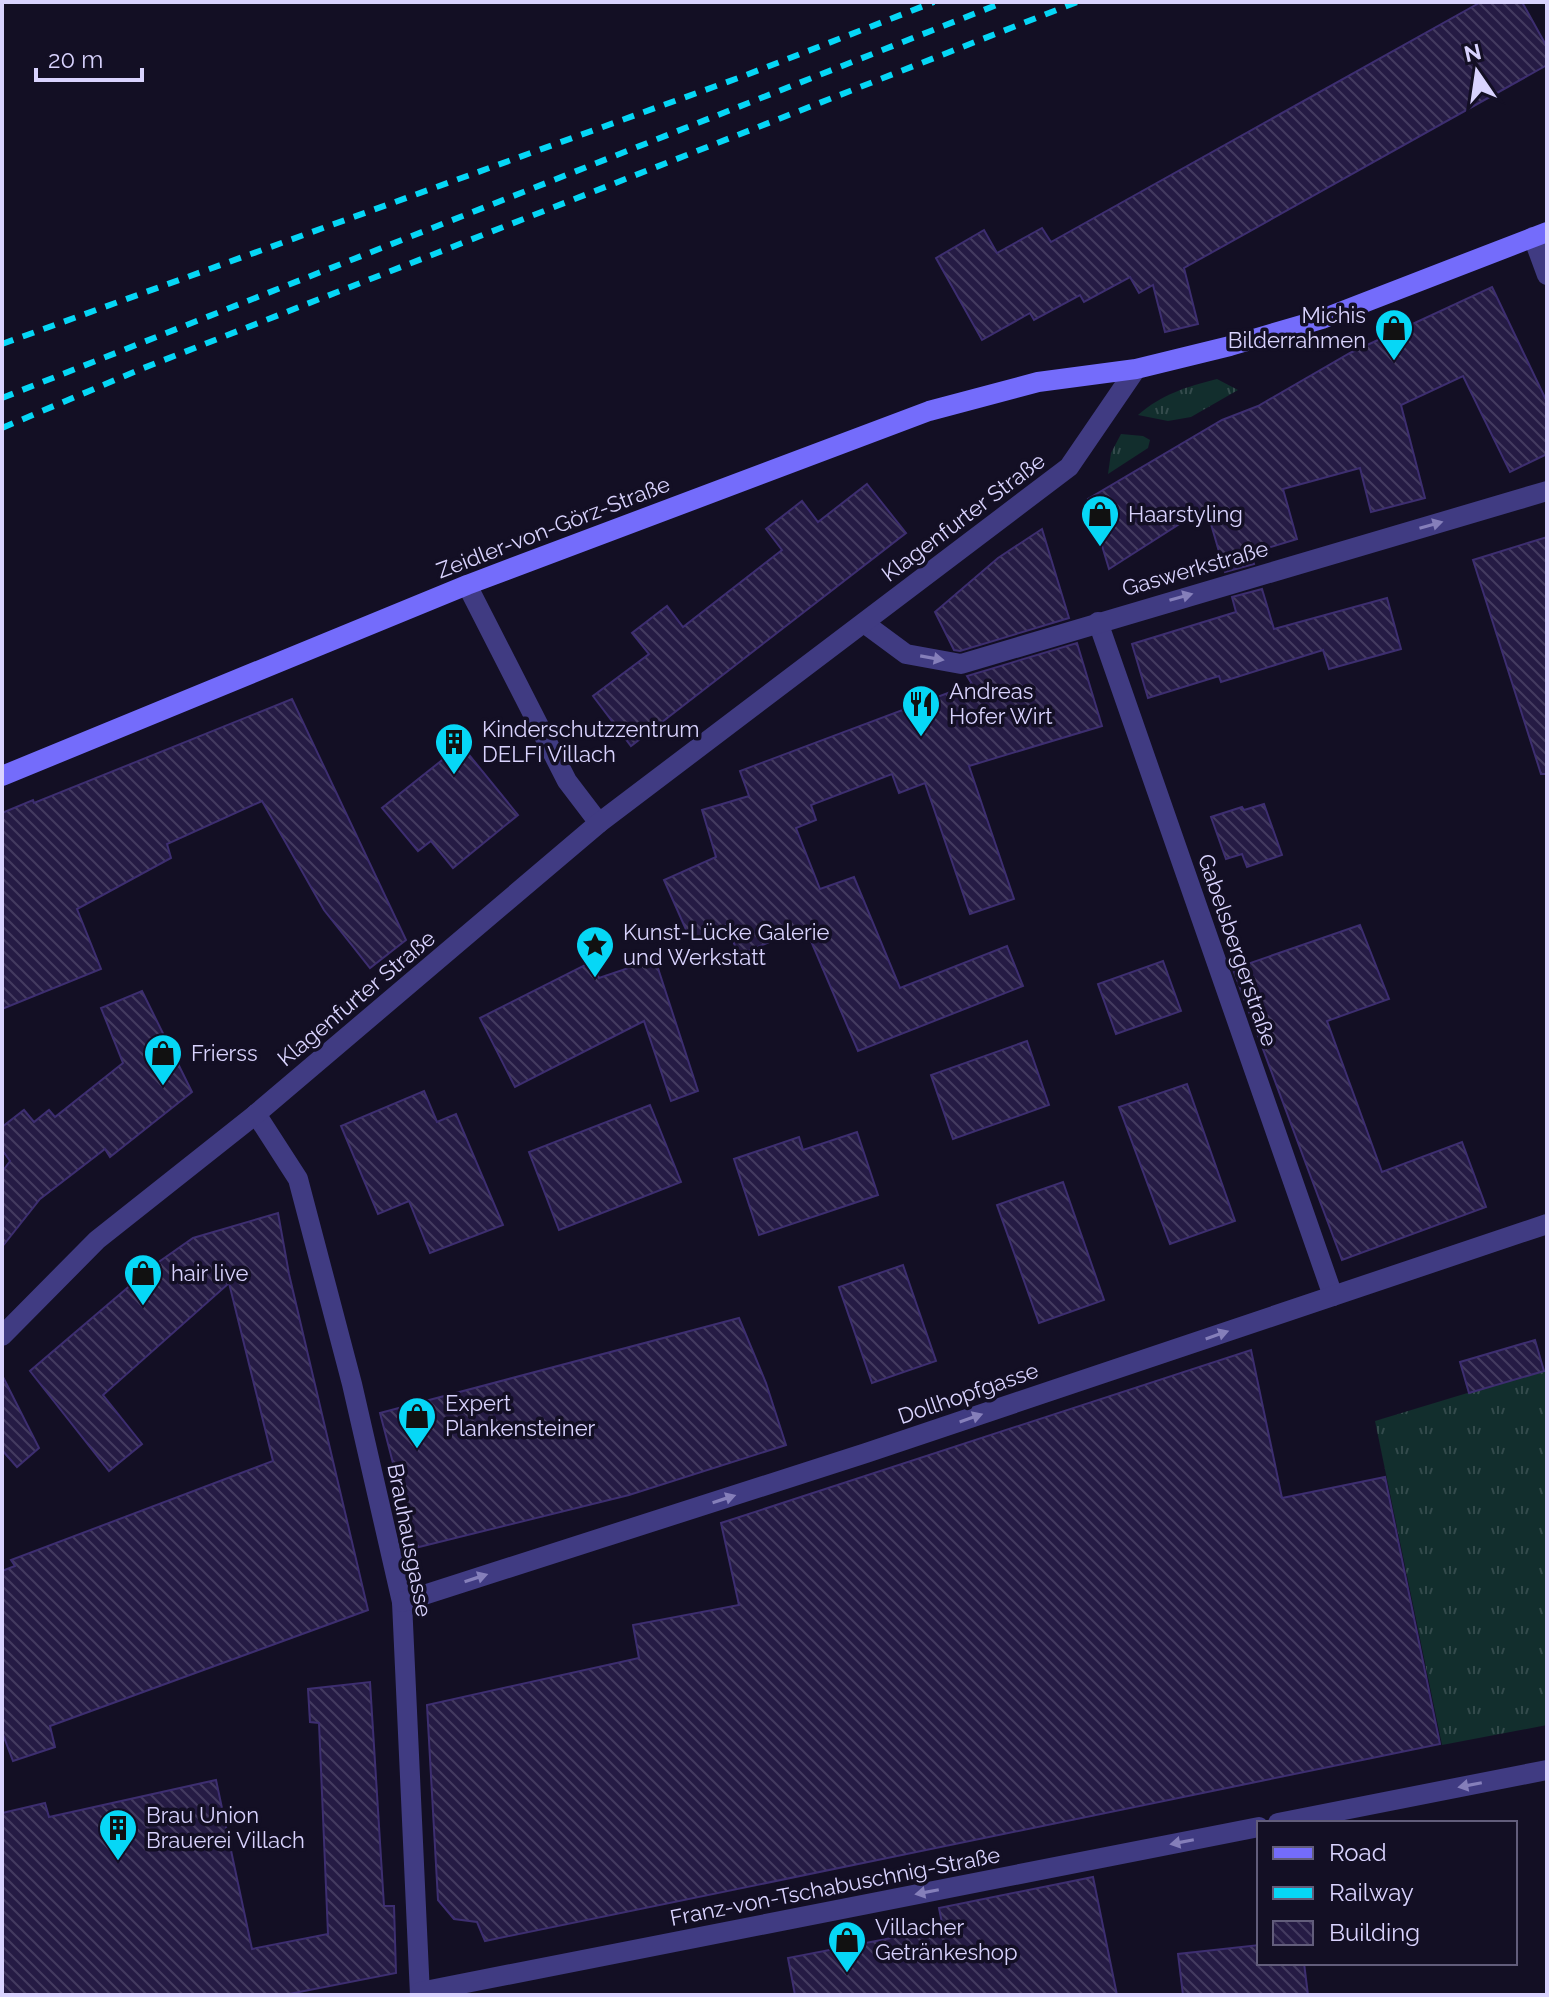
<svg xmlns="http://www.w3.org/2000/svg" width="1549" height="1997" font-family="Raleway,sans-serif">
<defs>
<pattern id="grass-tufts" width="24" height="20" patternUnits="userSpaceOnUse" patternTransform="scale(2)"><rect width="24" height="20" fill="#122e2d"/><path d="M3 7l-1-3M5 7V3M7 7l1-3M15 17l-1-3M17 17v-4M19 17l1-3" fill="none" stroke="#344b4c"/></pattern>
<pattern id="building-back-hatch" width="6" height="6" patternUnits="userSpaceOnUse" patternTransform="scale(2)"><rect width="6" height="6" fill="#251b44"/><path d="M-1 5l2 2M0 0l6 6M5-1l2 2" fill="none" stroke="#443b60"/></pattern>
</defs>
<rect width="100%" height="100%" fill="#130f24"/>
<g fill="url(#grass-tufts)">
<path d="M1217,379L1238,390L1191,417L1168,421L1138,415C1162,394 1186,387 1217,379Z"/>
<path d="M1121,434L1143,436L1150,440L1148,448L1108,474L1111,453Z"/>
<path d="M1547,1369V1725L1442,1745L1375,1421Z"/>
</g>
<g fill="url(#building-back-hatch)" stroke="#3d2e70" stroke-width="2">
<path d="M1481,2H1522L1547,47V65L1184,268L1198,324L1165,332L1153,285L1139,293L1130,277L1084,302L1080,295L1034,320L1030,313L982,340L936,258L984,230L997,253L1042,228L1051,242Z"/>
<path d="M1492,287L1547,402V454L1510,472L1463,376L1401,405L1425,498L1371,512L1360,468L1283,489L1297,539L1251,553L1254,564L1225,572L1206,507L1109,569L1088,499L1222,420L1258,406L1350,353Z"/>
<path d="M867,484L906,533L631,746L593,696L649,654L632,633L667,606L683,627L782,550L766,529L802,501L818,522Z"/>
<path d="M1042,529L1069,618L960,651L954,650L935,612L998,558Z"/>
<path d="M1547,537V774H1541L1473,560Z"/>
<path d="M1262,589L1274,629L1387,598L1401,649L1329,669L1323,650L1221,682L1219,676L1148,698L1132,644L1236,612L1232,597Z"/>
<path d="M1077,643L1102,726L969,766L1014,899L970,914L925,783L899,793L892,774L811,805L816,820L796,828L820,889L854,877L900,988L1007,946L1023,986L858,1051L805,927L739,955L726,925L691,941L664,880L716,857L702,810L749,796L740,771L972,684L967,676Z"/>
<path d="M292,699L406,940L370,968L324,910L262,801L167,844L171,858L77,909L101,969L2,1009V813L33,800L34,803Z"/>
<path d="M461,745L518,815L453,868L431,841L418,851L382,808Z"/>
<path d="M1264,804L1282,855L1247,867L1242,854L1226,859L1211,817L1242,807L1244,810Z"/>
<path d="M1360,925L1389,999L1327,1021L1382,1172L1462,1142L1486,1207L1342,1260L1233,969Z"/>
<path d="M655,959L698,1091L671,1101L644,1021L515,1087L480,1018L591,962L599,978Z"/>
<path d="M1163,961L1181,1011L1116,1034L1098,984Z"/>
<path d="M142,991L192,1092L110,1157L105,1149L40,1199L2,1247V1172L10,1161L2,1150V1127L24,1110L34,1122L49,1110L55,1117L123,1063L101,1008Z"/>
<path d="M1027,1041L1049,1105L953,1139L931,1075Z"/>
<path d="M1187,1084L1235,1221L1170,1244L1119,1107Z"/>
<path d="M424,1091L437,1122L456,1114L503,1225L430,1253L409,1201L378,1214L341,1126Z"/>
<path d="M650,1105L681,1182L559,1230L529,1152Z"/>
<path d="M857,1132L878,1195L759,1235L734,1159L799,1137L803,1150Z"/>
<path d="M1063,1182L1104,1300L1039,1323L997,1205Z"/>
<path d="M278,1213L289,1274L368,1610L50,1726L55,1747L13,1761L2,1732V1571L15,1566L11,1560L273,1461L229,1283L103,1395L142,1444L109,1471L30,1371L153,1266L193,1238Z"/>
<path d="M903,1265L936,1361L872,1383L839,1287Z"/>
<path d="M739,1318L766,1383L786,1445L629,1495L415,1548L380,1413Z"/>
<path d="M1535,1340L1544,1371L1469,1393L1460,1362Z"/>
<path d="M1251,1350L1282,1498L1385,1477L1440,1744L485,1941L477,1922L454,1919L438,1900L427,1705L639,1658L633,1625L739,1605L721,1523Z"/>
<path d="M2,1375L39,1448L17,1467L2,1450Z"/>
<path d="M370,1682L384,1906H394L396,1973L284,1995H2V1813L45,1803L49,1817L216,1780L252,1949L328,1934L319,1723L310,1722L308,1689Z"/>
<path d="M1093,1877L1117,1995H795L788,1958L943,1928L939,1908Z"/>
<path d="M1259,1945V1963H1304L1308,1995H1183L1178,1954Z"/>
</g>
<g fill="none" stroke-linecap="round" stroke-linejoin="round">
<g stroke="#403b82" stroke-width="20">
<path d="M1533,237L1547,275"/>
<path d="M467,585L567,781L599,823"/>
<path d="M1098,622L1333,1296"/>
<path d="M864,623L906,654L961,664L1547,491"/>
<path d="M256,1114L298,1179L352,1384L402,1602L420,1995"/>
<path d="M2,1336L97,1240L256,1114L599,823L1069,467L1136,369"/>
<path d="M402,1602L866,1453L1547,1224"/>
<path d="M1278,1823L1547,1770"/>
<path d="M420,1992L1259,1827"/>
</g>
<path stroke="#746cfb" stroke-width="20" d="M2,776L467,585L929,411L1038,382L1136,369L1230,346L1322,319L1547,232"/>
<g stroke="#06d7f6" stroke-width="6" stroke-dasharray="12 10" stroke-linecap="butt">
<path d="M2,344L741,77L934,2"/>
<path d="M2,398L1004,2"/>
<path d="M2,428L141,369L1077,2"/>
</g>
</g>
<defs><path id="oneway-solid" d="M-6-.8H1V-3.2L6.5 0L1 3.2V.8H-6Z" transform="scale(2)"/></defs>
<g fill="#857fba">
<use href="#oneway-solid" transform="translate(1431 525) rotate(-16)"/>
<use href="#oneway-solid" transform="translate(1181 597) rotate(-16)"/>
<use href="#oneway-solid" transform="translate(932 658) rotate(10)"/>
<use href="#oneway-solid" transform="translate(1217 1335) rotate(-19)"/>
<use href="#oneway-solid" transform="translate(971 1418) rotate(-19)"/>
<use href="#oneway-solid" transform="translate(724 1499) rotate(-18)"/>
<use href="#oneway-solid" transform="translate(476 1578) rotate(-18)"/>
<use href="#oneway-solid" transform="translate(1470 1785) rotate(169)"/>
<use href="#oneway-solid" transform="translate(1182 1842) rotate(169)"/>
<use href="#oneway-solid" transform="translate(927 1892) rotate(169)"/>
</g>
<defs>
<symbol id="shop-pin" viewBox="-11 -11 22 30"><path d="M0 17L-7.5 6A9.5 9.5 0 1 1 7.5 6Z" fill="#06d7f6" stroke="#130f24"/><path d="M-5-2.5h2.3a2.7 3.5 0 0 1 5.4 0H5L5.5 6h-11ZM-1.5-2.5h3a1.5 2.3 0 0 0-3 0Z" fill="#111"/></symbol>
<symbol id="restaurant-pin" viewBox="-11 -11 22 30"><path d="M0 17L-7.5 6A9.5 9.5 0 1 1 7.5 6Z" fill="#06d7f6" stroke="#130f24"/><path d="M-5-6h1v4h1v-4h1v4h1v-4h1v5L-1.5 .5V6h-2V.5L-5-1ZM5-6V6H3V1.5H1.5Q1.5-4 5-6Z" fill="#111"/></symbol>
<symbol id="building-pin" viewBox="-11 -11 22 30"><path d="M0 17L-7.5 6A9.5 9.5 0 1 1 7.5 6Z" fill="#06d7f6" stroke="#130f24"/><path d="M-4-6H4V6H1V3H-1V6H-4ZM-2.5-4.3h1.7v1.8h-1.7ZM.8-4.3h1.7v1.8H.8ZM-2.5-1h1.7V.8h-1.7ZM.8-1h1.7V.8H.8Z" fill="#111"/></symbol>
<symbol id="sight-pin" viewBox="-11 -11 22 30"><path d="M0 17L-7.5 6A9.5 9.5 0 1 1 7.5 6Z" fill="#06d7f6" stroke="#130f24"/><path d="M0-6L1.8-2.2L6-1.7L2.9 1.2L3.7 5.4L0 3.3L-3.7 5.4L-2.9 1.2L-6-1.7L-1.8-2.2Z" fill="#111"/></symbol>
</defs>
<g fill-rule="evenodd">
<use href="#shop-pin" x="1372" y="306" width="44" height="60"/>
<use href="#shop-pin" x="1078" y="492" width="44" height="60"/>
<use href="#restaurant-pin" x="899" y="682" width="44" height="60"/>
<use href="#building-pin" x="432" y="720" width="44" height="60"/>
<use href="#sight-pin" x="573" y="923" width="44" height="60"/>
<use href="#shop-pin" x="141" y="1031" width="44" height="60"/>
<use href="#shop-pin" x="121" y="1251" width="44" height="60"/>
<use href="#shop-pin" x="395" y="1394" width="44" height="60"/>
<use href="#building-pin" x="96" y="1806" width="44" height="60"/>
<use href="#shop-pin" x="825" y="1918" width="44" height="60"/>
</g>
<g text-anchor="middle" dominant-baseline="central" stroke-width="7" stroke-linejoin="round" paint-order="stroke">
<g font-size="22" fill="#d9d3fe" stroke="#130f24" text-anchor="start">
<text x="1366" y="315" text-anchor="end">Michis<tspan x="1366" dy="25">Bilderrahmen</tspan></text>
<text x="1128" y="514">Haarstyling</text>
<text x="949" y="691">Andreas<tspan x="949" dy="25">Hofer Wirt</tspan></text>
<text x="482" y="729">Kinderschutzzentrum<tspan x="482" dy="25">DELFI Villach</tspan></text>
<text x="623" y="932">Kunst-Lücke Galerie<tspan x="623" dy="25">und Werkstatt</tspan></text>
<text x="191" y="1053">Frierss</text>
<text x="171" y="1273">hair live</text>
<text x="445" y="1403">Expert<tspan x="445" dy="25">Plankensteiner</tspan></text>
<text x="146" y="1815">Brau Union<tspan x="146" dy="25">Brauerei Villach</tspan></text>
<text x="875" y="1927">Villacher<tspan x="875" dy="25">Getränkeshop</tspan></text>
</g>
<g font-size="22" fill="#d9d3fe" stroke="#130f24">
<text transform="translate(963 517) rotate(-37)">Klagenfurter Straße</text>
<text transform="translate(553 527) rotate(-21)">Zeidler-von-Görz-Straße</text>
<text transform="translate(1195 568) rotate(-16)">Gaswerkstraße</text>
<text transform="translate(1238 950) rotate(71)">Gabelsbergerstraße</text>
<text transform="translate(356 998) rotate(-40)">Klagenfurter Straße</text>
<text transform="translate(968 1393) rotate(-19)">Dollhopfgasse</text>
<text transform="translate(410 1540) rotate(79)">Brauhausgasse</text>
<text transform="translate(835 1886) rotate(-11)">Franz-von-Tschabuschnig-Straße</text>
</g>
</g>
<rect width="1549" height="1997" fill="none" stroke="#d9d3fe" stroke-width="8"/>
<rect x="1257" y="1821" width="260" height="144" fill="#130f24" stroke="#625d7b" stroke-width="2"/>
<rect x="1273" y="1847" width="40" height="12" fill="#746cfb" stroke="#625d7b" stroke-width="2"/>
<text x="1329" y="1861" font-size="24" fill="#d9d3fe">Road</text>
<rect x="1273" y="1887" width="40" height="12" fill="#06d7f6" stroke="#625d7b" stroke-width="2"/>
<text x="1329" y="1901" font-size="24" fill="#d9d3fe">Railway</text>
<rect x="1273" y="1921" width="40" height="24" fill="url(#building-back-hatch)" stroke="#625d7b" stroke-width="2"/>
<text x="1329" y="1941" font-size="24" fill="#d9d3fe">Building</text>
<g transform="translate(1477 72) rotate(347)" stroke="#130f24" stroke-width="6" paint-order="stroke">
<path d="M0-6L14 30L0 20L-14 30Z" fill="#d9d3fe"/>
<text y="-12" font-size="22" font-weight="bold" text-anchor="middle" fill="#d9d3fe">N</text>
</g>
<path d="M36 68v12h106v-12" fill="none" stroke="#d9d3fe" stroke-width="4"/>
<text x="48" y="68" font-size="24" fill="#d9d3fe" stroke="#130f24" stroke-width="6" paint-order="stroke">20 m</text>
</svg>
